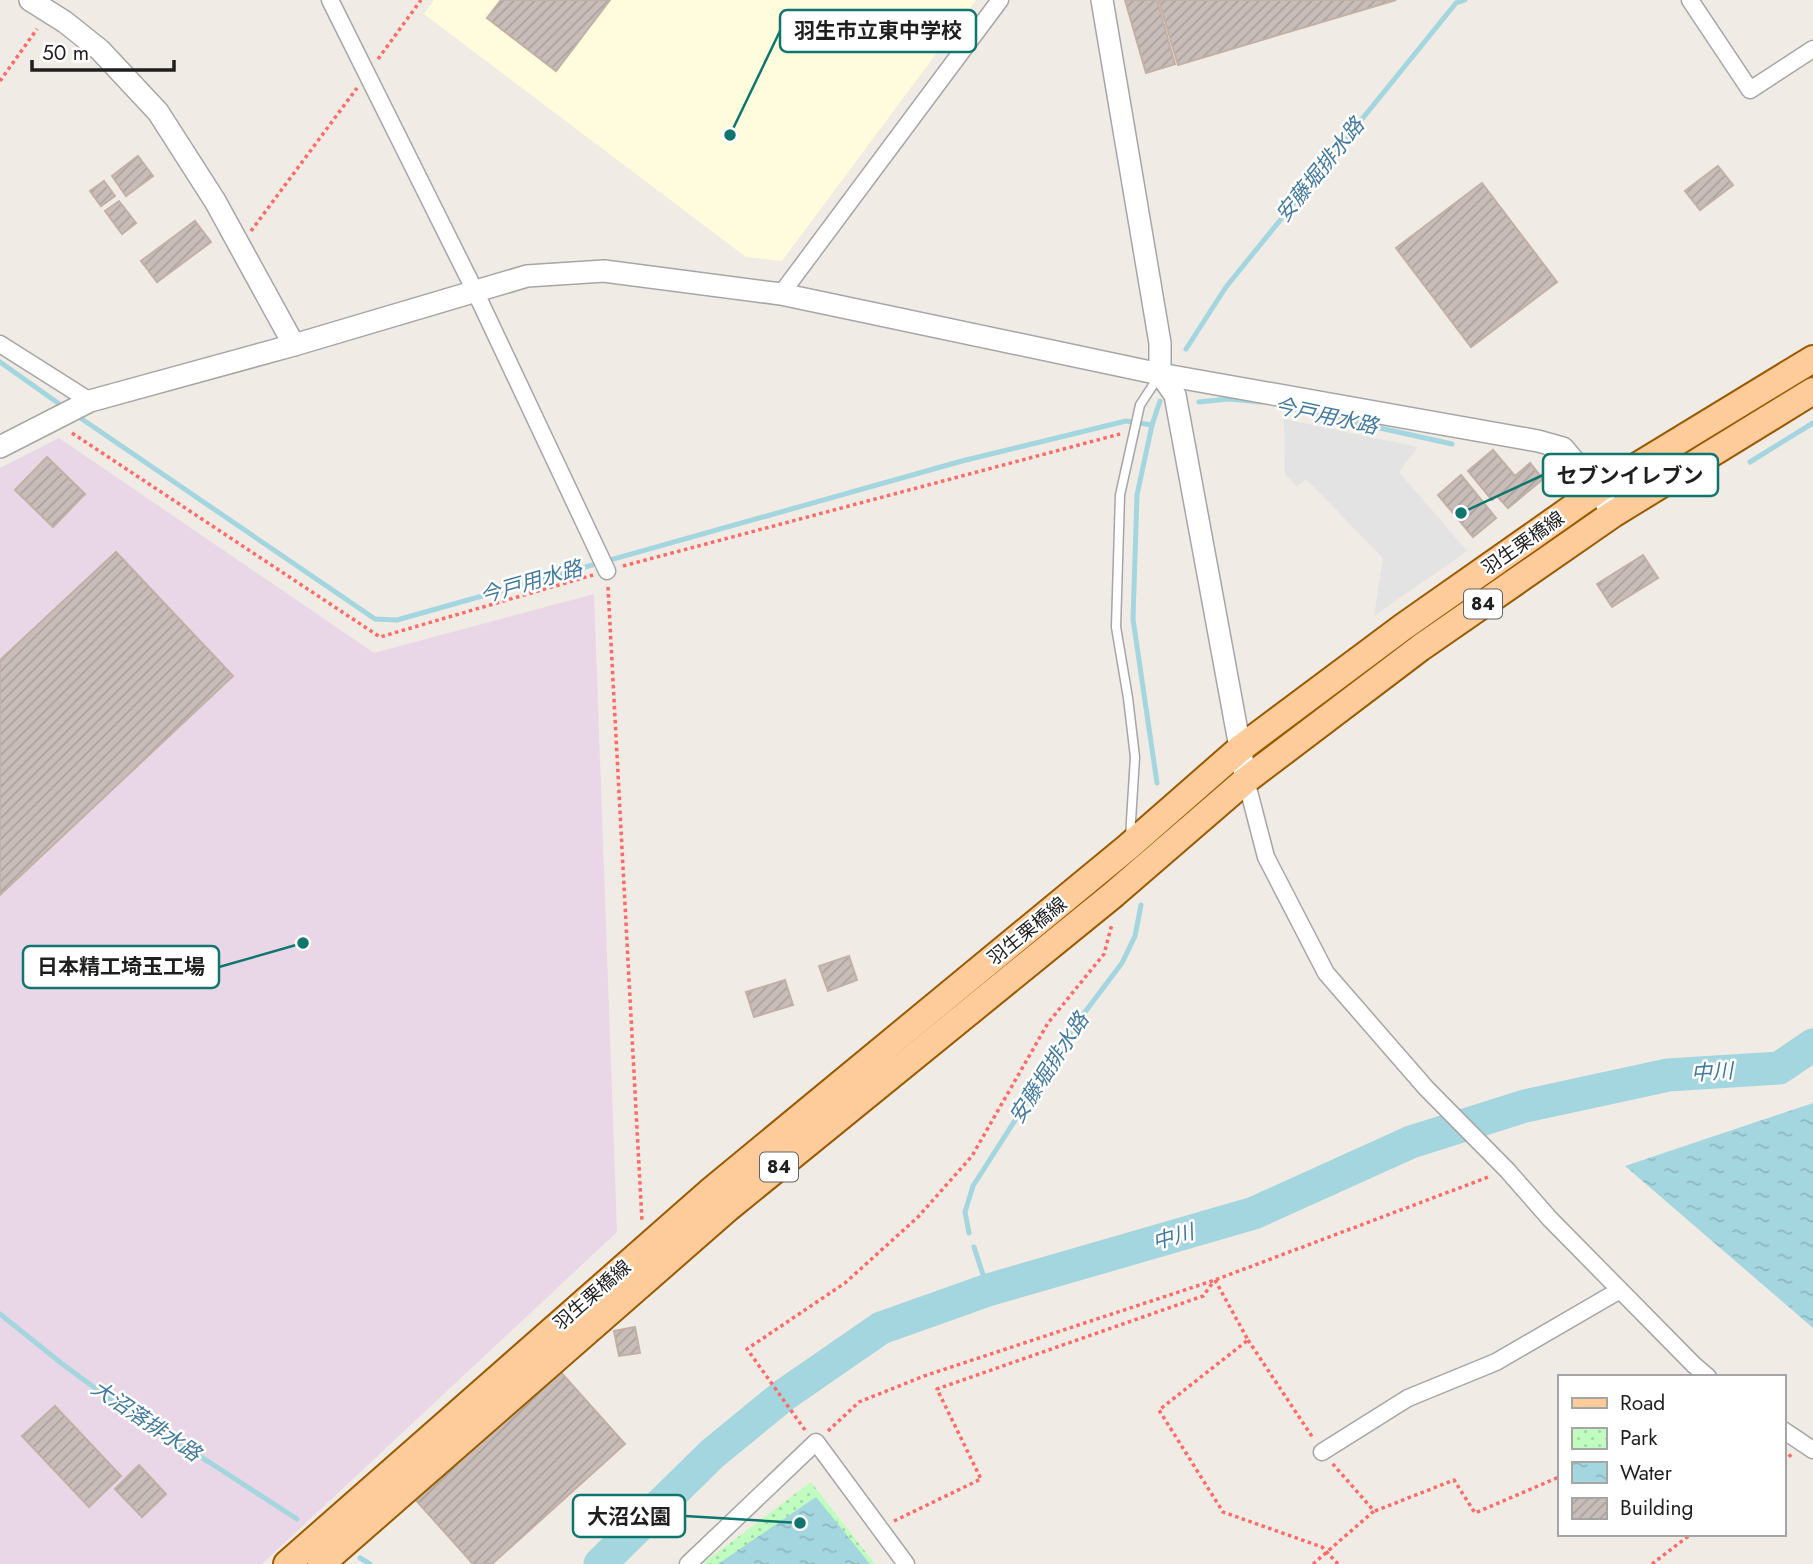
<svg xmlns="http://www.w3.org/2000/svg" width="1813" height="1564" font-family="Jost,'Noto Sans JP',sans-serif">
<defs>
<pattern id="park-dots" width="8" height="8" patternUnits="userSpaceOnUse" patternTransform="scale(1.75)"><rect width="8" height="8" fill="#c0fbc0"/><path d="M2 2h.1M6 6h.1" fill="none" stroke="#a5d7a5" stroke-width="1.8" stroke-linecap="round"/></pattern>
<pattern id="water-ripples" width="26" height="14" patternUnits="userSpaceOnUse" patternTransform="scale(1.75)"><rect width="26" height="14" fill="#a4d6df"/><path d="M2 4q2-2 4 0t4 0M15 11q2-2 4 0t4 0" fill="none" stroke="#8db7bf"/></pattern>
<pattern id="building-hatch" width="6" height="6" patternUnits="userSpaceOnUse" patternTransform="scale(1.75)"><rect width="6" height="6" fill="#c8bdb8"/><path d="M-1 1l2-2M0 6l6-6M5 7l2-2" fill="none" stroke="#aba29e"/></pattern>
</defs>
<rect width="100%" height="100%" fill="#f0ebe4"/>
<path fill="#e9d6e7" d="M59,438L374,653L594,594L617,1232L262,1564H0V468Z"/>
<path fill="#fffcde" d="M434,0H976L782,261L746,257L424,14Z"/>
<path fill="url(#park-dots)" d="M811,1482L875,1564H702Z"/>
<path fill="#e3e3e3" d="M1284,419L1418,447L1399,472L1467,551L1374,616L1383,558L1306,479L1297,487L1285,474Z"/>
<g fill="url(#water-ripples)">
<path d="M1813,1103V1328L1625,1166Z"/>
<path d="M816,1497L870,1564H718Z"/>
</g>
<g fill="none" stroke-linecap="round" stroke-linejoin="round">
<g stroke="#a4d6df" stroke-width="5">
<path d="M1186,349L1226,287L1456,3L1465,0"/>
<path d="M0,362L65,408"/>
<path d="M1199,402L1228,399L1262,402"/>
<path d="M1281,406L1452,444"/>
<path d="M76,415L375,619L397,620L962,461L1126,421L1152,425"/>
<path d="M1750,462L1813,423"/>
<path d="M1157,783L1133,619L1137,495L1152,425L1160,401"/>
<path d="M969,1233L965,1212L973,1186L1079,1020L1122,963L1135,936L1141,905"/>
<path d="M974,1247L988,1290"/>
<path d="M0,1314L61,1363L130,1414L209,1462L297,1519"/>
<path d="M360,1558L370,1564"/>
</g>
<path stroke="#a4d6df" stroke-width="33" d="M600,1564L712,1454L784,1395L881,1328L988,1290L1254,1213L1411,1142L1525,1106L1668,1075L1779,1068L1813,1045"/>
</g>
<g fill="url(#building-hatch)" stroke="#c2b0a6" stroke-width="2">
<path d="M501,0H610L556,71L487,18Z"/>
<path d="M1125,0H1157L1175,64L1146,73Z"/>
<path d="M1159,0H1396L1178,65Z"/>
<path d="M138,156L153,176L126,196L112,176Z"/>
<path d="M1718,166L1733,185L1700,210L1685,191Z"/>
<path d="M104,181L115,196L101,206L90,191Z"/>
<path d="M1482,183L1557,282L1471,347L1396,248Z"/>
<path d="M119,201L136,223L122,234L105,211Z"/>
<path d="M195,221L211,242L157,282L141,261Z"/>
<path d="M1493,450L1515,476L1530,463L1543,479L1508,508L1497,496L1492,500L1468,471Z"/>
<path d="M47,457L85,494L53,527L15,490Z"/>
<path d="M1461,475L1496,518L1473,537L1438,495Z"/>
<path d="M116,552L233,676L0,895V660Z"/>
<path d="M1643,555L1658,578L1612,607L1597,584Z"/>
<path d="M849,956L857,980L828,991L819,966Z"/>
<path d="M785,980L793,1005L754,1017L746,992Z"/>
<path d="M635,1327L640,1353L619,1356L614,1331Z"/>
<path d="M557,1368L625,1444L492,1564H473L414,1498Z"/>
<path d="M55,1406L121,1476L89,1507L22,1436Z"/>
<path d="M139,1465L166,1494L142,1517L115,1489Z"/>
</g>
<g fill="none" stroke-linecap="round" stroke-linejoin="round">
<defs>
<path id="service" d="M1130,837L1135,757L1128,698L1116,627L1120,495L1140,405L1159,376"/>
<g id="minor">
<path d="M330,0L475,291L607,571"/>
<path d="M1690,0L1750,90L1813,49"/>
<path d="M781,294L1000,0"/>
<path d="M0,344L90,401"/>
<path d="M1246,780L1266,857L1326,973L1426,1088L1507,1170L1550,1219L1694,1365L1708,1377"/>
<path d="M1783,1430L1813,1450"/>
<path d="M1322,1452L1408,1398L1496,1362L1620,1290"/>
<path d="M688,1564L816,1442L906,1564"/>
</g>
<g id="tertiary">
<path d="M30,0L65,22L100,50L158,112L215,201L294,345"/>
<path d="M1102,0L1160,343V374L1175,395L1246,780"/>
<path d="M0,447L90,401L294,345L527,276L604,271L781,294L1160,374L1538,441L1563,448L1598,490L1613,514"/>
</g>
<g id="primary">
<path d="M287,1564L712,1190L1128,847L1241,748L1403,627L1598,490L1813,359"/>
<path d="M321,1564L728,1208L1114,894L1246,780L1420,648L1613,514L1813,391"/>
</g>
</defs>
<use href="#service" stroke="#a6a6a6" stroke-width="11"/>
<use href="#minor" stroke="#a6a6a6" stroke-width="19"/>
<use href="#tertiary" stroke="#a6a6a6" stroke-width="24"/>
<use href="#primary" stroke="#995a00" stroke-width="30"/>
<g stroke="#fd6b68" stroke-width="3.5" stroke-dasharray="3.5 3.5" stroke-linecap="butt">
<path d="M378,59L421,0"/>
<path d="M0,81L37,29"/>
<path d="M251,231L357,88"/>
<path d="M72,433L380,637L593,575"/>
<path d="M623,566L1120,434"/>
<path d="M608,587L642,1222"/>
<path d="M1215,1280L1248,1340L1159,1410L1223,1512L1322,1547L1338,1564"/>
<path d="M1248,1340L1313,1438"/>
<path d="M805,1430L747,1349L845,1283L918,1217L972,1156L1048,1023L1104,954L1112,924"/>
<path d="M828,1431L859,1402L924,1376L1215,1280L1491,1176"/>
<path d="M1783,1461L1792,1454"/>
<path d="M1375,1511L1454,1480L1475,1513L1559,1477"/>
<path d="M894,1521L981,1479L937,1389L1203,1296L1214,1281"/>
<path d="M1313,1564L1374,1511L1332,1463"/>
<path d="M1652,1564L1691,1534"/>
</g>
<use href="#service" stroke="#fff" stroke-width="8"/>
<use href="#minor" stroke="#fff" stroke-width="16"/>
<use href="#tertiary" stroke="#fff" stroke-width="21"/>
<use href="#primary" stroke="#fecb9b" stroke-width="26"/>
</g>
<g text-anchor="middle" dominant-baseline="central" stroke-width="5" stroke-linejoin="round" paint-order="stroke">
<g fill="#fff" stroke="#626262" stroke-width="2">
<rect x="1464" y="589.5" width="38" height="29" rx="5"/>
<rect x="760" y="1152.5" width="38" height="29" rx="5"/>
</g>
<g font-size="18" font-weight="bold" fill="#1f1f1f">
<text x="1483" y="604">84</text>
<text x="779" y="1167">84</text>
</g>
<g font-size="19" fill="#1f1f1f" stroke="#fff">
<text transform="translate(1523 543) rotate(-35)">羽生栗橋線</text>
<text transform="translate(1027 931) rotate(-39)">羽生栗橋線</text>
<text transform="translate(592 1295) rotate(-41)">羽生栗橋線</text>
</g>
<g font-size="21" font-style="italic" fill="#4279a1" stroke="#fff">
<text transform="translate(1320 170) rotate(-51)">安藤堀排水路</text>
<text transform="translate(1326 416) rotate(12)">今戸用水路</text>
<text transform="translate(531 582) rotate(-16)">今戸用水路</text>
<text transform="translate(1049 1068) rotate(-57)">安藤堀排水路</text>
<text transform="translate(1712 1072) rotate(-4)">中川</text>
<text transform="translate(1173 1237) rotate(-16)">中川</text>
<text transform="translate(146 1421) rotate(34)">大沼落排水路</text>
</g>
</g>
<path fill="none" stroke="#0f766e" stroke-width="2.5" d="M730 135L780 31M1461 513L1543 475M303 943L219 967M800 1523L685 1516"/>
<g fill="#0f766e" stroke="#fff" stroke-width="2.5">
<circle cx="730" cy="135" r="7"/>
<circle cx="1461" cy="513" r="7"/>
<circle cx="303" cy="943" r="7"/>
<circle cx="800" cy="1523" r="7"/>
</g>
<g fill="#fff" stroke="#0f766e" stroke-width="2.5">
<rect x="780" y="10" width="196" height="42" rx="7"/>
<rect x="1543" y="454" width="175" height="42" rx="7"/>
<rect x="23" y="946" width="196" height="42" rx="7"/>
<rect x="573" y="1495" width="112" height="42" rx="7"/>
</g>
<g font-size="21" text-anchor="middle" font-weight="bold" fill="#1f1f1f">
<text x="878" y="38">羽生市立東中学校</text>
<text x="1630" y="483">セブンイレブン</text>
<text x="121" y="974">日本精工埼玉工場</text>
<text x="629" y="1524">大沼公園</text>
</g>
<rect x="1558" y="1375" width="228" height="161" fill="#ffffff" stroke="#a5a5a5" stroke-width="2"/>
<rect x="1572" y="1398" width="35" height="10" fill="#fecb9b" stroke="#a5a5a5" stroke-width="2"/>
<text x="1620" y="1410" font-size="21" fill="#1f1f1f">Road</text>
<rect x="1572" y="1428" width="35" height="21" fill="url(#park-dots)" stroke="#a5a5a5" stroke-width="2"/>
<text x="1620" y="1445" font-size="21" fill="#1f1f1f">Park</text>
<rect x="1572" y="1462" width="35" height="21" fill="url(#water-ripples)" stroke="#a5a5a5" stroke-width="2"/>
<text x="1620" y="1480" font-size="21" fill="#1f1f1f">Water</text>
<rect x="1572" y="1498" width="35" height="21" fill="url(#building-hatch)" stroke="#a5a5a5" stroke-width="2"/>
<text x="1620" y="1515" font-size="21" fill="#1f1f1f">Building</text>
<path d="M32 60v10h142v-10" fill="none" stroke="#1f1f1f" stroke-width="3.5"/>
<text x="42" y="60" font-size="21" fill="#1f1f1f" stroke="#ffffff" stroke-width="5" paint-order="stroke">50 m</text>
</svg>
